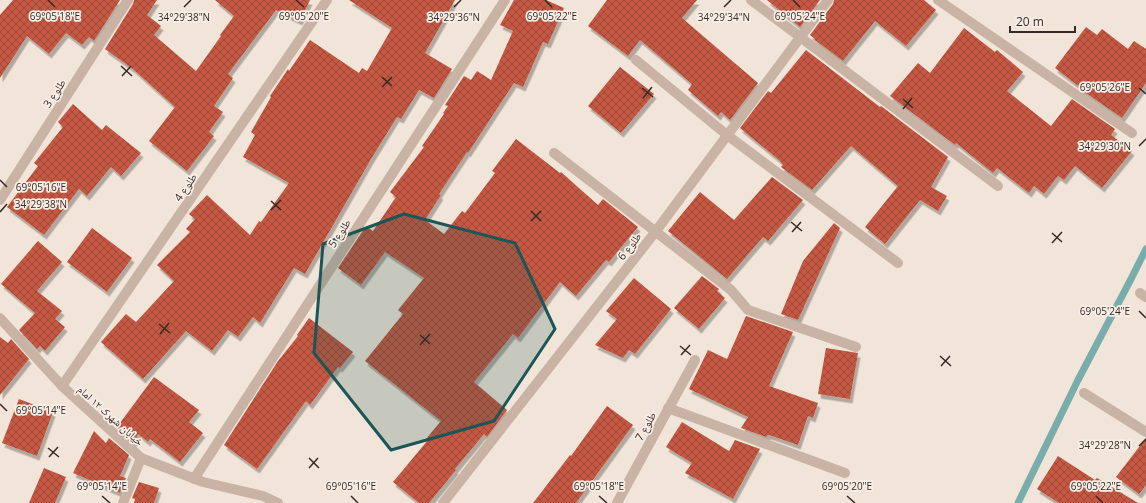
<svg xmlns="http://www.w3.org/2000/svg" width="1146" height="503" font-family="'Open Sans','Noto Naskh Arabic',sans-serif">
<defs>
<pattern id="building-cross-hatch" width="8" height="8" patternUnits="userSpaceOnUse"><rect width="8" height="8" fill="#c55942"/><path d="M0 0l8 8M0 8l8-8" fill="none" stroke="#a14a37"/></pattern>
<filter id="shadow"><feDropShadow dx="2.5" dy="4.5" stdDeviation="0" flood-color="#0004"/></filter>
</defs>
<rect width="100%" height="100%" fill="#f1e4d8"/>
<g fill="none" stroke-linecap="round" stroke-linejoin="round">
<path stroke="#78adac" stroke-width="7" d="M1018,503L1078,380L1131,279L1146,249"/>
</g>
<g fill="url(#building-cross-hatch)" filter="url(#shadow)">
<path d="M13,0H120L94,41L89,37L82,45L66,33L49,54L27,36L0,78V15Z"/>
<path d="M134,0H157L147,15L161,26L154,35L196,71L221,36L220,35L234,16L215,0H310L300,21L276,10L228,74L233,78L214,106L223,112L209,132L214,136L187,171L149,141L175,107L133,69L105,49L133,4Z"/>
<path d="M349,0H455L425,53L452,69L434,98L419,90L401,119L397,117L371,159L305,274L294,268L260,323L253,317L238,337L228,330L212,351L186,331L143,379L101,342L126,314L136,322L174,281L157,265L190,232L186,229L195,219L189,214L207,195L250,235L259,221L261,222L289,183L243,157L255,135L251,132L271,97L270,96L288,69L289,71L310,40L359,73L362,68L367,71L392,28Z"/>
<path d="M514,0H546L564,8L548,44L543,42L523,87L514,83L468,153L467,152L439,194L441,195L425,220L444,234L462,211L465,213L495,173L492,171L516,139L560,173L561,172L598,205L603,199L638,227L609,262L606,260L576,296L560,282L518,338L513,334L474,382L507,410L487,437L484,434L455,469L456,470L429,503H419L393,482L428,440L426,439L441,421L365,361L403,314L398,310L424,278L385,252L361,285L338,268L364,229L365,230L367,227L373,231L396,197L390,192L424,147L422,146L444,114L443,113L448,106L445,105L464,76L471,80L477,71L491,80L513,31L500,25Z"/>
<path d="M607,0H697L682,18L758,83L730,120L721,112L718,116L688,90L692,84L640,40L628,56L588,26Z"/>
<path d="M767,0H820L800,27Z"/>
<path d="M834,0H924L936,10L906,46L875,21L843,61L815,40V39L810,35L833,4Z"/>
<path d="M1086,27L1097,35L1102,29L1128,49L1134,41L1146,49V83L1122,118L1080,89L1081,88L1055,68Z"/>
<path d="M964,28L995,52L997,50L1023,72L1007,91L1051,126L1072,99L1115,129L1111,135L1132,151L1102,188L1075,166L1064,180L1058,176L1044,194L1034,186L1029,193L997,168L993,173L956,143L955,145L890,96L918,63L930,73Z"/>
<path d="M806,50L880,107L881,106L948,157L931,187L947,196L938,211L920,200L885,244L865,227L898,186L851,146L812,190L781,167L783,165L779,160L740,128L768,91L771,93Z"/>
<path d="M620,67L654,94L621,133L588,106Z"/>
<path d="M73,104L102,130L106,125L141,153L121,176L111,167L87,196L79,189L44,235L7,207L38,166L34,163L63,127L58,122Z"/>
<path d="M772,177L803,200L768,241L763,237L727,279L668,231L700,192L734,220Z"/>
<path d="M834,223L840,228L798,320L781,314L803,261Z"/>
<path d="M92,228L132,258L107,292L67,262Z"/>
<path d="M38,241L62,262L37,291L62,311L55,319L65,327L45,351L40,346L37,349L19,330L35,313L1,284Z"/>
<path d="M702,276L719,289L717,291L725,298L699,329L674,308Z"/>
<path d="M634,278L671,309L635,354L629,350L623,358L595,345L617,319L606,311Z"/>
<path d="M746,316L793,332L769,386L818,403L813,418L808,416L798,445L769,435H768L766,437L741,428L748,417L689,389L708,350L727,359Z"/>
<path d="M309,318L353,352L340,368L338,367L310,405L306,401L257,469L224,445L278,361L298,336L297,335Z"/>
<path d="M0,337L8,343L11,339L29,359L0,395Z"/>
<path d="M826,348L858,353L850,399L818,394Z"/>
<path d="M154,377L199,410L189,422L203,433L180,462L150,439L148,442L138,434L134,443L117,427Z"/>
<path d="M19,399L53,412L37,456L2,443Z"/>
<path d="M607,406L633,425L576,503H533L570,455L571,456Z"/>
<path d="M682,422L729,451L735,440L760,449L733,499L685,473L692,463L666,447Z"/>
<path d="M94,431L106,443L109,438L129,455L120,476L126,478L120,493L73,473Z"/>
<path d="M1146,438V485L1139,494L1116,477Z"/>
<path d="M1058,456L1095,480L1097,478L1138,503H1059L1037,489Z"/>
<path d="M44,468L66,477L55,503H29Z"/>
<path d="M139,482L159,488L154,503H134L135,499L132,498Z"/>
</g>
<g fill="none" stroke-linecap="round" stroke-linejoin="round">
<g stroke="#c9b3a5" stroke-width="10">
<path d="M751,0L998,186"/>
<path d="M938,0L1132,133"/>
<path d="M636,60L727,135L898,263"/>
<path d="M554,153L731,290L748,310L856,347"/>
<path d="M0,200L128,0"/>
<path d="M1140,293L1146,297"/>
<path d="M0,318L62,386L141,458L203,482L263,496L278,503"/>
<path d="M62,386L327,0"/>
<path d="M1084,393L1146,432"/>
<path d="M668,408L845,473"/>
<path d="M194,479L505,0"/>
<path d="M123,503L141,458"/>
<path d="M443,503L656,231L828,0"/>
<path d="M617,503L695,360"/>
</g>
</g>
<path fill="#1c5555" fill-opacity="0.2" stroke="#1c5555" stroke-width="3" stroke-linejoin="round" d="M404,214L515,243L555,329L494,421L391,450L314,353L323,244Z"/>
<path fill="none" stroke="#342a26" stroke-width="1.5" d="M48,0L55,7M296,0L304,7M545,0L552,7M793,0L800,7M184,7L191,0M454,7L461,0M724,7L731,0M121,66L132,76M122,76L131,66M382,77L392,86M382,87L392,77M642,88L653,97M1139,88L1146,94M643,98L652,87M903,99L913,108M903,109L912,98M1139,146L1146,139M0,180L7,187M271,201L281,210M271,210L281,200M531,211L541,221M0,212L7,204M531,221L541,211M791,222L802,231M792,232L801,222M1052,233L1062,242M1052,243L1062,232M1139,311L1146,318M159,324L170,333M160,334L169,323M420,335L430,344M420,345L430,334M680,346L691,355M681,355L690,345M940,356L951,366M941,366L950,356M0,404L7,411M1139,446L1146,439M48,448L59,457M49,457L58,447M309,458L319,468M309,468L318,458M102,496L110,503M351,496L358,503M599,496L607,503M847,496L855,503M1096,496L1103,503"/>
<g text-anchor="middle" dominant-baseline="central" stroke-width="3.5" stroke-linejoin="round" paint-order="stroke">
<g font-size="11" fill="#342a26" stroke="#f9eee5">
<text transform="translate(54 93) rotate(-57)">طلوع 3</text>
<text transform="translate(185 187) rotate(-56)">طلوع 4</text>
<text transform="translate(339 233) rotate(-57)">طلوع 5</text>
<text transform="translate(629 246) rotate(-52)">طلوع 6</text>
<text transform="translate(111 415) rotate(42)">خیابان شهرک ۱۲ امام</text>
<text transform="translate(645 426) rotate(-61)">طلوع 7</text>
</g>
</g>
<g font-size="10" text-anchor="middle" fill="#342a26" stroke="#f9eee5" stroke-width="3.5" stroke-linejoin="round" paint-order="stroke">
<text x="55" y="20">69°05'18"E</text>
<text x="304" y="20">69°05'20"E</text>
<text x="552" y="20">69°05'22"E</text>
<text x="800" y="20">69°05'24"E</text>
<text x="184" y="21">34°29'38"N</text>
<text x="454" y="21">34°29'36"N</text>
<text x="724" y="21">34°29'34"N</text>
<text x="1105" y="91">69°05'26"E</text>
<text x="1105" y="150">34°29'30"N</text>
<text x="41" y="191">69°05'16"E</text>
<text x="41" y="208">34°29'38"N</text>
<text x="1105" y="315">69°05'24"E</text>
<text x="41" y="414">69°05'14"E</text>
<text x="1105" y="449">34°29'28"N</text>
<text x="102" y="490">69°05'14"E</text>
<text x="351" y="490">69°05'16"E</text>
<text x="599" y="490">69°05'18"E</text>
<text x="847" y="490">69°05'20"E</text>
<text x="1096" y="490">69°05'22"E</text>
</g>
<path d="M1010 26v6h65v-6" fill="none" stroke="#342a26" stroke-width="2"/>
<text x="1016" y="26" font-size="12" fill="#342a26" stroke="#f9eee5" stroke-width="3" paint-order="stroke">20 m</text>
</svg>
